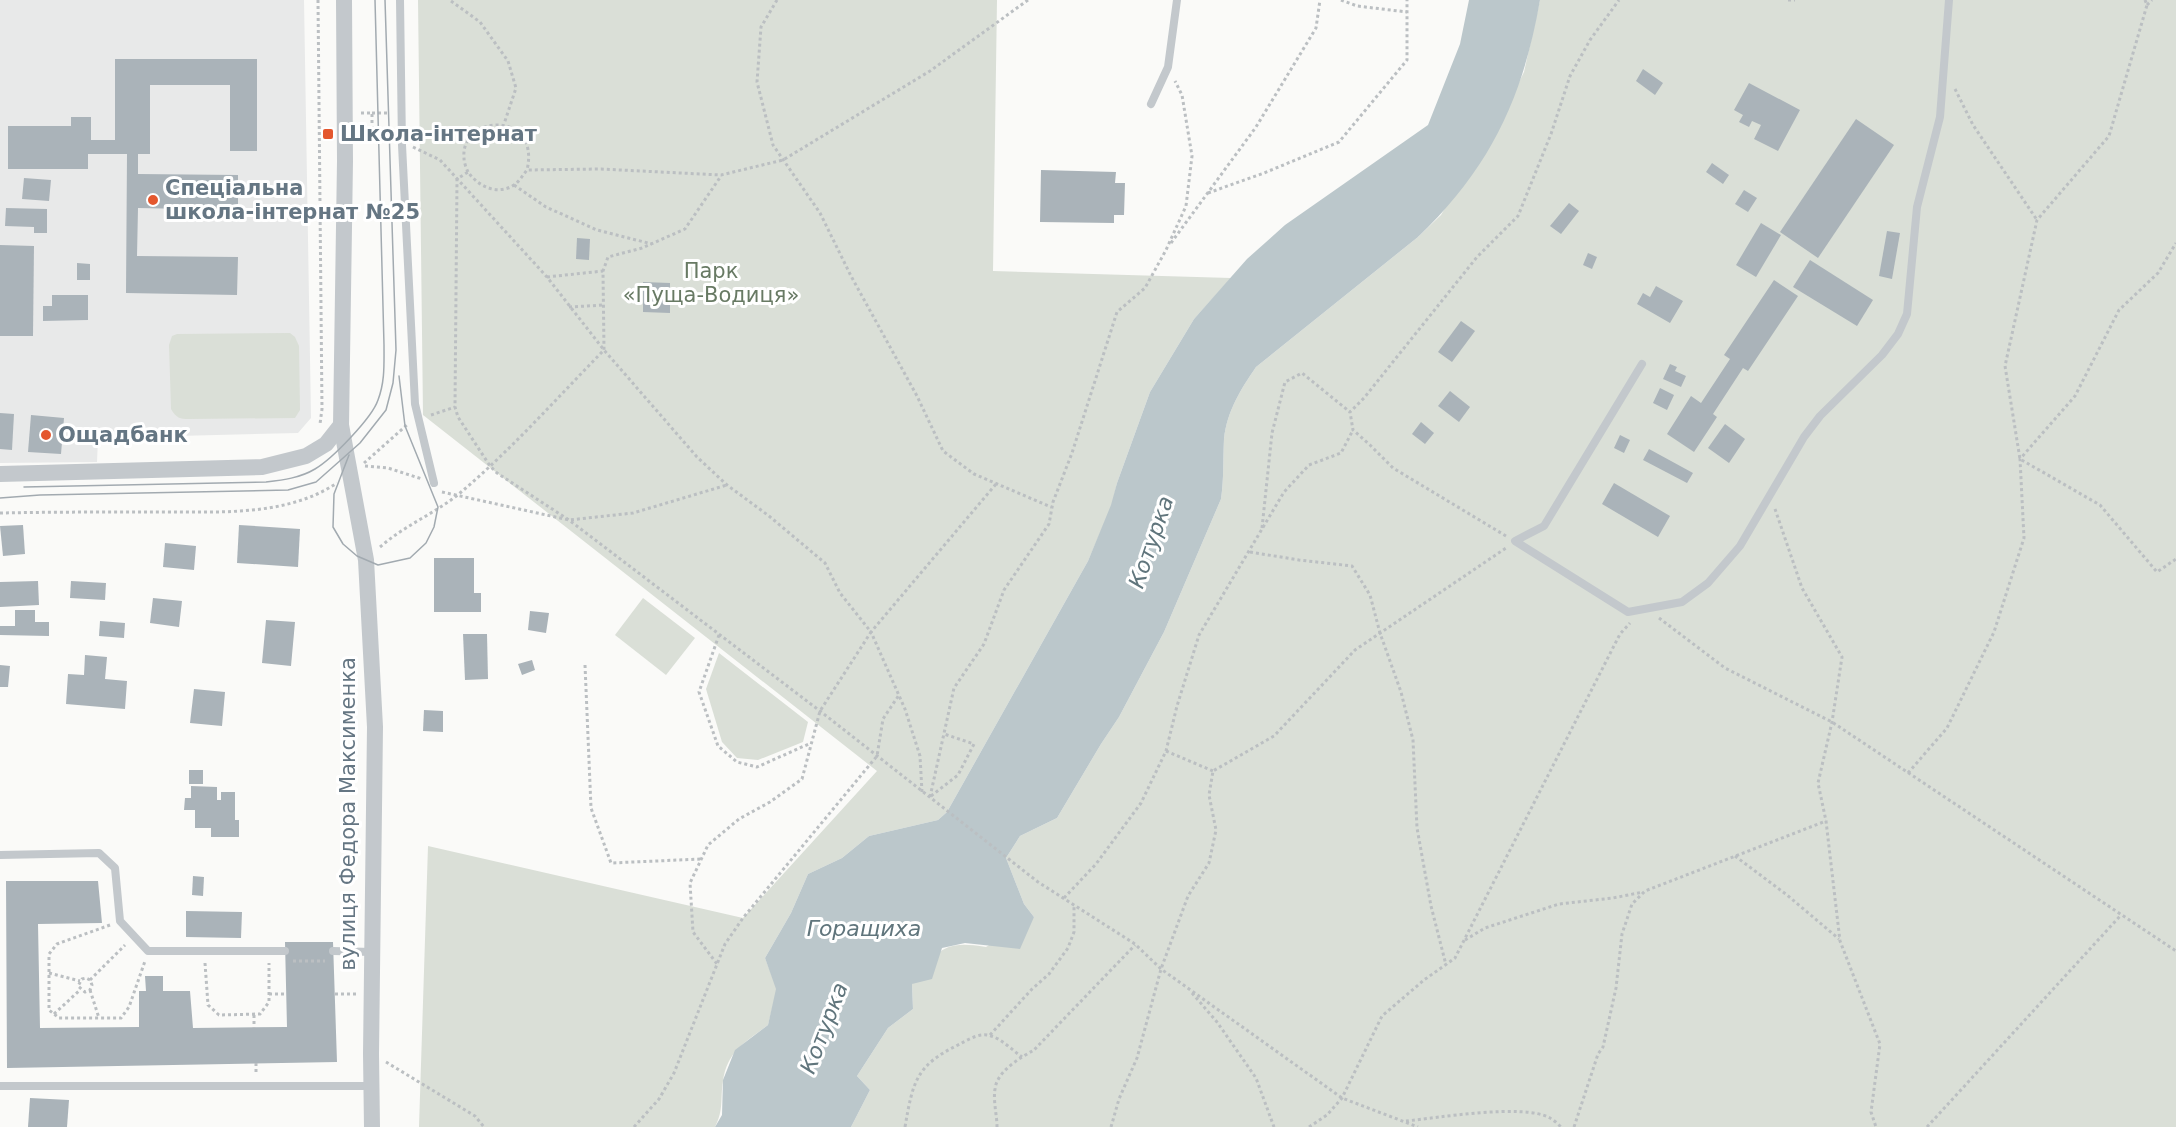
<svg xmlns="http://www.w3.org/2000/svg" width="2176" height="1127" font-family="'DejaVu Sans',sans-serif">
<rect width="100%" height="100%" fill="#fafaf8"/>
<path fill="#e8e9e9" d="M0,0H304L311,418L298,433L98,438L97,462L0,463Z"/>
<g fill="#dadfd7">
<path d="M418,0H997L993,271L1231,278L1194,319L1150,392L1117,483L1112,505L1088,561L947,812L938,820L869,836L842,858L808,874L791,913L765,958L777,989L768,1025C746,1042 727,1051 723,1081C720,1100 724,1109 715,1127H419L428,846L743,918L877,771L423,415Z"/>
<path d="M1540,0H2176V1127H851L870,1090L857,1076L888,1028L913,1009L912,984C939,952 940,939 986,947L1034,917L1024,904L1006,858L1020,836L1057,818L1101,744L1119,717L1164,632L1221,499C1224,479 1223,459 1224,439C1227,411 1241,389 1256,367L1418,237L1441,215L1517,86L1524,72Z"/>
<path d="M290,333L295,337L299,346L300,410L295,418L189,419C180,419 176,418 171,409L169,345L172,336L177,334Z"/>
<path d="M643,598L695,638L666,675L615,635Z"/>
<path d="M719,653L808,722L803,742L758,760L737,758L722,742L706,689Z"/>
</g>
<path fill="#bbc7cb" d="M1469,0H1540C1523,98 1490,168 1418,237L1256,367C1241,389 1227,411 1224,439C1223,459 1224,479 1221,499L1164,632L1119,717L1101,744L1057,818L1020,836L1006,858L1024,904L1034,917L1020,949L965,943L942,948L932,979L912,984L913,1009L888,1028L857,1076L870,1090L851,1127H715L722,1115L723,1080L735,1050L768,1025L776,989L765,958L791,913L808,874L842,858L869,836L938,820L947,812L1088,561L1111,505L1117,483L1150,392L1194,319L1247,259L1285,225L1428,125L1460,44Z"/>
<g fill="#aab3b9">
<path d="M115,59H257V151H230V85H150V154H138V174L238,175V210L138,208L137,256L238,257L237,295L126,293L127,154H88V169H8V126H71V117H91V140H115Z"/>
<path d="M1643,69L1663,83L1655,95L1636,81Z"/>
<path d="M1749,83L1800,110L1778,151L1754,139L1761,125L1752,121L1749,127L1739,122L1743,115L1734,110Z"/>
<path d="M1856,119L1894,145L1818,258L1780,232Z"/>
<path d="M1712,163L1729,175L1723,184L1706,172Z"/>
<path d="M1041,170L1116,172L1115,183H1125L1124,215H1114V223L1040,222Z"/>
<path d="M24,178L51,180L49,201L22,199Z"/>
<path d="M1744,190L1757,198L1748,212L1735,204Z"/>
<path d="M1569,203L1579,211L1561,234L1550,226Z"/>
<path d="M6,208L47,209V233H34V227L5,226Z"/>
<path d="M1761,223L1781,235L1756,277L1736,265Z"/>
<path d="M1887,231L1900,233L1892,279L1879,276Z"/>
<path d="M577,238L590,239L589,260L576,259Z"/>
<path d="M0,245L34,246L33,336H0Z"/>
<path d="M1588,253L1597,257L1592,269L1583,265Z"/>
<path d="M1810,260L1873,300L1857,326L1793,287Z"/>
<path d="M77,263L90,264V280H77Z"/>
<path d="M1774,280L1798,296L1748,371L1743,368L1713,414L1717,417L1694,452L1667,434L1691,396L1701,403L1730,359L1724,355Z"/>
<path d="M643,282L670,283V313L643,312Z"/>
<path d="M1656,286L1683,301L1670,323L1637,304L1643,293L1650,297Z"/>
<path d="M52,295H88V320L43,321V306H52Z"/>
<path d="M1461,321L1475,331L1452,362L1438,352Z"/>
<path d="M1670,364L1677,367L1675,371L1686,376L1681,387L1663,379Z"/>
<path d="M1660,388L1674,395L1667,410L1653,403Z"/>
<path d="M1450,391L1470,407L1459,422L1438,406Z"/>
<path d="M0,413L14,414L12,450L0,449Z"/>
<path d="M31,415L64,418L61,454L28,452Z"/>
<path d="M1421,422L1434,433L1425,444L1412,434Z"/>
<path d="M1725,424L1745,439L1729,463L1708,448Z"/>
<path d="M1620,435L1630,440L1624,453L1614,448Z"/>
<path d="M1649,449L1693,473L1687,483L1643,460Z"/>
<path d="M1614,483L1670,516L1658,537L1602,504Z"/>
<path d="M23,525L25,554L3,556L0,526Z"/>
<path d="M239,525L300,529L298,567L237,563Z"/>
<path d="M165,543L196,546L194,570L163,567Z"/>
<path d="M434,558H474V593H481V612H434Z"/>
<path d="M38,581L39,605L0,607V582Z"/>
<path d="M71,581L106,583L105,600L70,598Z"/>
<path d="M153,598L182,601L179,627L150,623Z"/>
<path d="M15,610H35V622H49V636L0,635V626H15Z"/>
<path d="M530,611L549,613L546,633L528,630Z"/>
<path d="M266,620L295,622L291,666L262,663Z"/>
<path d="M100,621L125,623L124,638L99,636Z"/>
<path d="M463,634H487L488,679L465,680Z"/>
<path d="M85,655L107,657L105,679L127,681L125,709L66,704L68,674L84,675Z"/>
<path d="M532,660L535,670L522,675L518,664Z"/>
<path d="M0,665L10,666L8,687H0Z"/>
<path d="M194,689L225,692L222,726L190,723Z"/>
<path d="M424,710L443,711V732L423,731Z"/>
<rect x="189" y="770" width="14" height="14"/>
<path d="M191,786L217,787V800H221V792H235V820H239V837H211V828H195V810H184L185,798H191Z"/>
<path d="M193,876L204,877L203,896L192,895Z"/>
<path d="M6,881H98L102,923L38,924L40,1028L139,1027V991H146L145,976H163V991H190L193,1028L287,1027L285,942H333L337,1062L7,1068Z"/>
<path d="M186,911L242,912L241,938L186,937Z"/>
<path d="M30,1098L69,1100L67,1127H28Z"/>
</g>
<g fill="none" stroke-linecap="round" stroke-linejoin="round">
<g stroke="#bbbfc2" stroke-width="3" stroke-dasharray="3 3" stroke-linecap="butt">
<path d="M318,0L322,409L320,424"/>
<path d="M777,0L761,27L757,82L773,145L820,213L851,276L917,396L943,451L974,474L1051,507"/>
<path d="M1028,0L930,71L783,160L721,175L601,169L527,170C523,175 519,182 514,185C497,196 478,186 468,172L457,179L455,407L458,417L490,466L497,473L569,520L820,711L1038,882L1135,944L1161,969L1342,1098L1418,1127"/>
<path d="M1341,0L1357,6L1407,12"/>
<path d="M1788,0H1795"/>
<path d="M2145,0L2147,5L2109,136L2037,220L2005,366L2020,459L2100,505L2157,572L2176,559"/>
<path d="M451,1L480,22L508,61L516,88L504,124"/>
<path d="M2147,5L2152,0"/>
<path d="M1955,89L1973,125L2037,220"/>
<path d="M361,113H372V143"/>
<path d="M372,113H390"/>
<path d="M413,147L440,160L547,277L604,350L697,457L727,485L769,516L825,563L840,593L871,632L820,711L802,779L770,802L739,819L708,845L690,883L693,932L717,964"/>
<path d="M468,172C466,168 464,162 464,158C460,114 541,110 527,170"/>
<path d="M514,185L546,207L597,230L652,244"/>
<path d="M1208,193L1264,173L1339,142L1407,60V0"/>
<path d="M1171,243L1256,127L1316,28L1320,0"/>
<path d="M547,277L603,271"/>
<path d="M569,307L604,305"/>
<path d="M431,415L455,407"/>
<path d="M364,463L408,424"/>
<path d="M365,466L388,468L422,479"/>
<path d="M442,492L569,520L633,513L727,485"/>
<path d="M1775,509L1802,588L1842,657L1832,722L1818,783L1826,821L1840,941L1880,1044L1871,1112L1876,1127"/>
<path d="M0,513C49,512 99,512 148,512C210,511 283,519 337,483"/>
<path d="M1262,528L1272,433L1285,382L1302,373L1350,412"/>
<path d="M1506,536L1393,468L1370,445L1353,430L1350,412L1364,398L1477,257L1518,216L1551,134L1570,76L1590,40L1619,0"/>
<path d="M380,547C405,525 436,513 460,493C512,449 557,398 604,350L603,271L608,257L642,248L685,229L721,176"/>
<path d="M1250,552L1299,560L1352,566L1370,595L1380,633L1401,692L1413,740L1417,828L1431,906L1446,965"/>
<path d="M1659,618L1725,668L1832,722L2176,951"/>
<path d="M719,635L699,692L718,746L737,762L757,767L811,743"/>
<path d="M585,665L591,808L611,863L701,859"/>
<path d="M1166,751L1213,771"/>
<path d="M1908,773L1947,728L1994,632L2024,538L2020,459L2075,396L2119,310L2158,273L2176,243"/>
<path d="M922,792L920,756L905,709L871,632L996,484"/>
<path d="M931,796L958,775L974,744L944,734"/>
<path d="M930,797L954,688L984,644L1004,590L1049,524L1053,502L1072,453L1117,312L1145,288L1166,250L1186,206L1192,156L1182,95L1175,81"/>
<path d="M1735,856L1787,895L1839,939"/>
<path d="M1064,898L1096,864L1141,803L1166,751L1177,706L1199,635L1284,492L1309,465L1341,453L1353,430"/>
<path d="M110,925L57,944L49,954V1010L59,1018H121L129,1007L145,961"/>
<path d="M1465,940L1485,928L1559,904L1613,898L1643,892"/>
<path d="M293,961H325"/>
<path d="M205,963L208,1005L219,1015L260,1014L269,1002V963"/>
<path d="M49,973L80,981"/>
<path d="M90,980L86,978L82,979L78,986L85,992L90,990L92,985L90,980L125,945"/>
<path d="M90,990L99,1018"/>
<path d="M1192,993L1217,1022L1256,1078L1274,1127"/>
<path d="M269,994H286"/>
<path d="M335,994H357"/>
<path d="M54,1014L80,990"/>
<path d="M254,1015V1028"/>
<path d="M990,1035L1032,989L1049,974L1068,948L1074,932V905"/>
<path d="M386,1062L475,1116L484,1127"/>
<path d="M256,1063V1073"/>
<path d="M1406,1121C1437,1118 1524,1103 1550,1118C1554,1120 1558,1124 1561,1127"/>
<path d="M634,1127L659,1099L674,1073L725,944L743,918L877,756L883,719L899,695"/>
<path d="M905,1127C913,1081 916,1065 960,1044C969,1039 981,1032 991,1036C1002,1039 1012,1050 1022,1057"/>
<path d="M997,1127C997,1115 993,1101 995,1089C997,1071 1020,1058 1034,1050L1135,945"/>
<path d="M1111,1127L1119,1099L1137,1058L1161,969L1188,896L1209,863L1216,830L1209,795L1213,771L1274,736L1355,650L1506,548"/>
<path d="M1309,1127L1327,1115L1342,1098L1382,1016L1424,980L1455,958L1620,634L1630,623"/>
<path d="M1574,1127L1598,1054L1603,1047L1616,988L1622,934L1632,904L1645,891L1826,821"/>
<path d="M1927,1127L2121,915"/>
</g>
<g stroke="#c3c8cc" stroke-width="8">
<path d="M400,0L402,145L415,404L434,483"/>
<path d="M1151,104L1168,67L1177,0"/>
<path d="M1642,364L1544,526L1515,541L1628,612L1682,602L1708,583L1740,546L1804,437L1820,416L1882,355L1898,334L1907,314L1917,207L1940,117L1949,0"/>
<path d="M0,855L99,853L115,868L120,921L148,951H285"/>
<path d="M333,951L372,952"/>
<path d="M0,1086H371"/>
</g>
<g stroke="#c3c8cc" stroke-width="16">
<path d="M344,0L345,161L341,425L366,560L375,727L371,1054L372,1127"/>
<path d="M0,474L262,467L306,456L326,444L341,425"/>
</g>
<g stroke="#a2aab0" stroke-width="1.5">
<path d="M349,455L334,494L333,527L343,544L357,556L378,565L410,558L426,543L434,527L438,507L405,426L399,376"/>
<path d="M24,487L266,482C283,480 300,478 315,469C332,459 372,418 378,400C385,382 384,364 384,345L375,0"/>
<path d="M0,498L40,495L288,490L316,482L360,443L386,410L393,383L396,350L385,0"/>
</g>
</g>
<g fill="#e4572e" stroke="#fff" stroke-width="2">
<rect x="322" y="128" width="12" height="12" rx="3"/>
<circle cx="153" cy="200" r="6"/>
<circle cx="46" cy="435" r="6"/>
</g>
<g text-anchor="middle" dominant-baseline="central" stroke-width="6" stroke-linejoin="round" paint-order="stroke">
<g font-size="21" font-weight="bold" fill="#657683" stroke="#fff" text-anchor="start">
<text x="340" y="134">Школа-інтернат</text>
<text x="165" y="188">Спеціальна<tspan x="165" dy="24">школа-інтернат №25</tspan></text>
<text x="58" y="435">Ощадбанк</text>
</g>
<g font-size="21" fill="#687a64" stroke="#fff">
<text x="711" y="271">Парк<tspan x="711" dy="24">«Пуща-Водиця»</tspan></text>
</g>
<g font-size="21" fill="#657683" stroke="#fff">
<text transform="translate(348 814) rotate(-90)">вулиця Федора Максименка</text>
</g>
<g font-size="22" font-style="italic" fill="#60757c" stroke="#fff">
<text transform="translate(1151 542) rotate(-71)">Котурка</text>
<text x="864" y="928">Горащиха</text>
<text transform="translate(824 1028) rotate(-69)">Котурка</text>
</g>
</g>
</svg>
